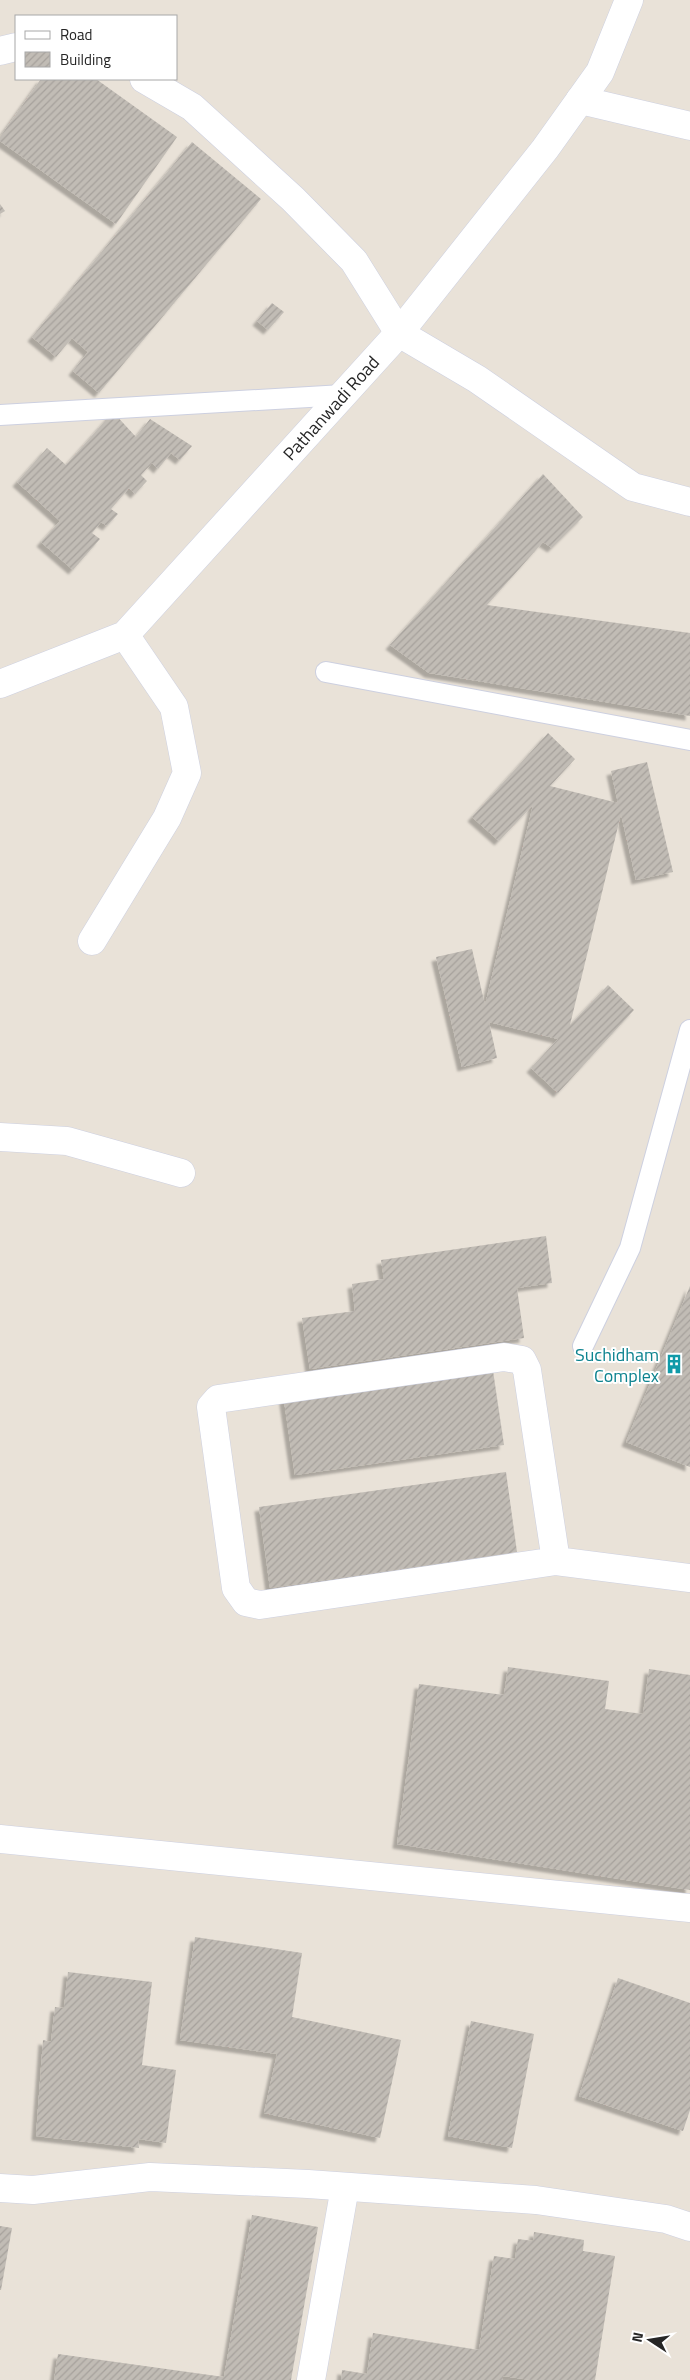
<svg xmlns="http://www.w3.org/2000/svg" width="690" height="2380" font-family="'Titillium Web',sans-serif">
<defs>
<pattern id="building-hatch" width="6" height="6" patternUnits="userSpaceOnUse" patternTransform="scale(1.25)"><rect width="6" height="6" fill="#c1bcb5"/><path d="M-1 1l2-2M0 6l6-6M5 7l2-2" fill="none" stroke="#a6a19c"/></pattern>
<filter id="shadow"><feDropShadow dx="-4.5" dy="4.5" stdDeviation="1" flood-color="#0004"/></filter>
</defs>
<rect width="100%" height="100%" fill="#e9e2d8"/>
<g fill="url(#building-hatch)" filter="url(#shadow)">
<path d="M41,79H96L177,137L116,224L0,141V137Z"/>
<path d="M192,142L261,199L99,393L73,371L88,352L72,338L56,357L32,337Z"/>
<path d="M0,204L5,211L0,214Z"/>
<path d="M272,303L284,312L268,330L257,321Z"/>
<path d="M113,412L136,437L150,419L192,446L180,460L171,453L158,469L152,463L141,475L147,481L135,494L129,488L111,509L118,514L107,526L101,522L92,533L100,539L73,570L41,542L60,521L17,482L47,448L66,465Z"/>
<path d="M543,474L583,517L552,548L543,542L487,605L690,633V716L429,673L390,645Z"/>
<path d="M548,733L575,759L550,786L618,803L611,771L647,762L673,872L636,880L621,814L570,1025L608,985L634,1010L558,1093L531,1068L558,1039L489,1022L497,1058L462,1067L436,957L472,949L485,1005L533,805L499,841L472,817Z"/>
<path d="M546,1236L552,1283L517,1288L524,1338L310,1369L302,1318L355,1311L352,1284L384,1279L381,1260Z"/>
<path d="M690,1286V1467L626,1442Z"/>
<path d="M492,1364L504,1445L295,1475L283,1394Z"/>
<path d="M506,1472L517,1552L270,1588L259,1507Z"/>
<path d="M508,1667L609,1681L605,1709L643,1714L649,1669L690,1675V1890L397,1844L419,1684L504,1695Z"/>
<path d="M195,1937L302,1953L292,2017L401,2040L380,2138L264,2113L277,2054L180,2040Z"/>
<path d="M68,1972L152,1982L142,2065L176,2070L166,2143L138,2139L139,2148L36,2136L43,2040L51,2042L55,2007L64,2008Z"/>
<path d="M618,1978L690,2003V2110L683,2131L579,2096Z"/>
<path d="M471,2021L534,2034L512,2148L448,2136Z"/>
<path d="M252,2215L318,2227L291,2380H54L58,2354L224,2377Z"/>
<path d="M0,2226L12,2228L1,2290H0Z"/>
<path d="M534,2232L584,2240L583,2251L615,2256L595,2380H531L503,2376V2380H341L342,2370L367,2374L373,2333L479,2350L494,2256L515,2259L518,2239L533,2241Z"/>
</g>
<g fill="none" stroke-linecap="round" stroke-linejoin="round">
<defs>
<g id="lane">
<path d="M0,415L343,395"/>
<path d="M326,672L690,740"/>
<path d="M583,1346L630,1248L690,1030"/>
</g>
<g id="street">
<path d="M0,51L16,47"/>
<path d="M144,79L192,107L293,199L354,261L399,333L477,379L633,487L690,502"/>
<path d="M580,100L690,126"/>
<path d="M0,684L125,635L399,333L545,149L600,72L629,0"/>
<path d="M92,941L167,818L187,773L174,707L125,635"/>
<path d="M0,1137L67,1141L181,1173"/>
<path d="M556,1561L527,1370L522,1360L504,1357L218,1399L211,1407L236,1588L246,1602L260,1605L556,1561L690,1578"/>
<path d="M0,1839L690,1908"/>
<path d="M0,2188L33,2190L150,2177L308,2184L536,2200L666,2219L690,2227"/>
<path d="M311,2380L345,2187"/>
</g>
</defs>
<use href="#lane" stroke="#cdd0e0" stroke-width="22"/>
<use href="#street" stroke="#cdd0e0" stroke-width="29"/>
<use href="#lane" stroke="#fff" stroke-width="20"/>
<use href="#street" stroke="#fff" stroke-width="28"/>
</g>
<defs>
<symbol id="building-bare" viewBox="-9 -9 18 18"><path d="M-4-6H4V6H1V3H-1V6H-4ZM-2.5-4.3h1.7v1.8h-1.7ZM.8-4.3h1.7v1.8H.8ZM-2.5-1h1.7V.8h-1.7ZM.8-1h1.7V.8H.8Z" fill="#0f9aa8" stroke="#fff" stroke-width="2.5" paint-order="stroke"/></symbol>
</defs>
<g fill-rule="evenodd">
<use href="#building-bare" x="660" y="1350" width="28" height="28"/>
</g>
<g text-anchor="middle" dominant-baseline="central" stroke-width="4" stroke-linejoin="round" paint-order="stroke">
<g font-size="18" fill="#262626" stroke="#fff">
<text transform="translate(331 408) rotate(-48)">Pathanwadi Road</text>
</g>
<g font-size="18" fill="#0d838f" stroke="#fff" text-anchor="end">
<text x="659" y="1354">Suchidham<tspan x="659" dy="21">Complex</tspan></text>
</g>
</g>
<rect x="15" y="15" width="162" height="65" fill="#ffffff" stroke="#a8a8a8"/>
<rect x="25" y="31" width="25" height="8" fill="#ffffff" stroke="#a8a8a8"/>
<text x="60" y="40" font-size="15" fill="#262626">Road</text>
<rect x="25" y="52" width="25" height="15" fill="url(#building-hatch)" stroke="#a8a8a8"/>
<text x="60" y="65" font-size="15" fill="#262626">Building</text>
<g transform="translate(650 2340) rotate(282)" stroke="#ffffff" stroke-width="4" paint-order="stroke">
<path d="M0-4L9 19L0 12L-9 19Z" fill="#262626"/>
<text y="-8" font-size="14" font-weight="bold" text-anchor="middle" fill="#262626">N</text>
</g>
</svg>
